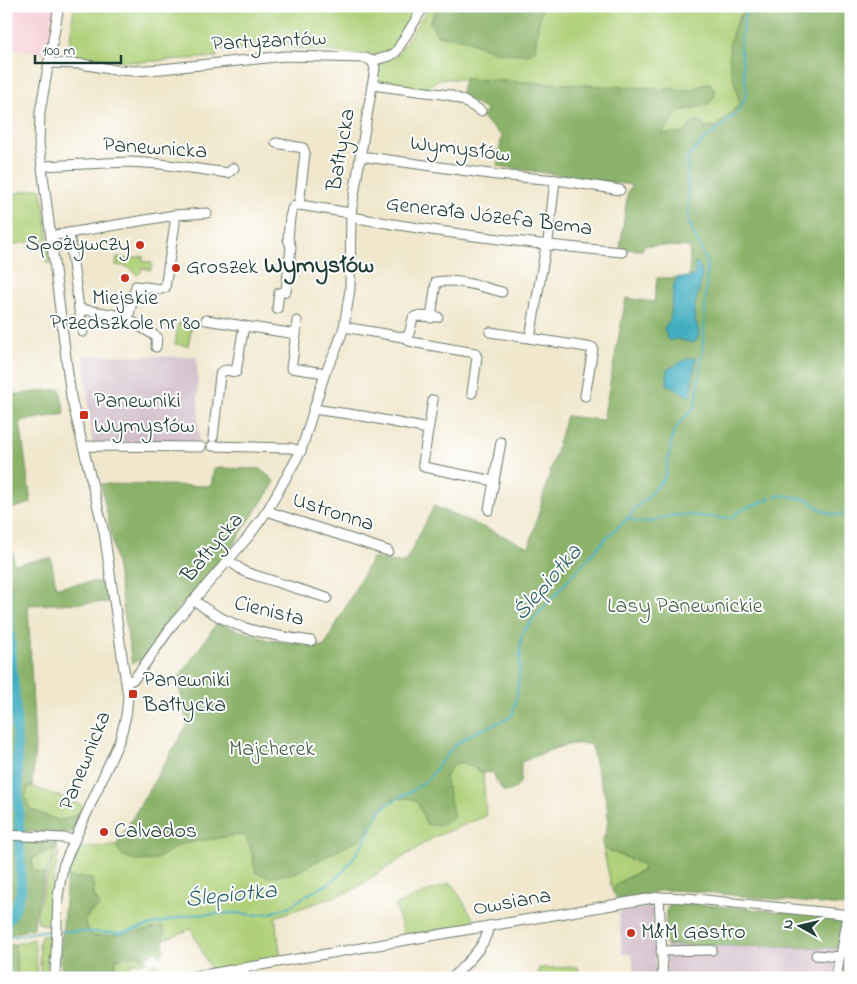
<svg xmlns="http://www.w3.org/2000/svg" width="857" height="984" font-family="'Indie Flower',sans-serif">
<rect width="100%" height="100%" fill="#fff"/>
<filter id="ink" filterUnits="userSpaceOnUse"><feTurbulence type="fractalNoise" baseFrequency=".02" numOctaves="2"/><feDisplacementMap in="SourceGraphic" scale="10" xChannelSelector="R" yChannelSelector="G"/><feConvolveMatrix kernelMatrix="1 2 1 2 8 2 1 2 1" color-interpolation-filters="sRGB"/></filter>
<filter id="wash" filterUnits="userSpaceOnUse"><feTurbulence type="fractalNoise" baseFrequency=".0096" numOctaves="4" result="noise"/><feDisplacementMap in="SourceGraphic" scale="20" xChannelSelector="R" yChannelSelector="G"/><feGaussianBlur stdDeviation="1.12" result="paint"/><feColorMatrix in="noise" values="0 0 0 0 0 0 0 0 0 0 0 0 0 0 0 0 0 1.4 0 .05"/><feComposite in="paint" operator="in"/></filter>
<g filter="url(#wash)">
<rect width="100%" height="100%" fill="#f0e7cc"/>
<path fill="#f6cfd6" d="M6,6H56L49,48L43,54L6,47Z"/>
<g fill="#d1bdc9">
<path d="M84,355L197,357L199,441L92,442Z"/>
<path d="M651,907L654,913L652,929L657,978H635L632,954H622L619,913Z"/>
<path d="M666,945L848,948L842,978H667Z"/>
</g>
<g fill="#afd079" stroke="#678656">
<path d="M74,6H422L394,50L386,57L285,47L256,40L254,49H218L217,57L139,62L68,56Z"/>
<path d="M429,6H438L430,22L437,34L465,39L494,52L523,54L531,53L535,49L538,25L542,6H744C742,15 735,23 733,31C728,58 734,78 740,104L716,127H703L683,133L661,134L680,111L708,105L710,83L687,90L464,79H440L425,89L376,83L379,63L398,54Z"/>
<path d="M39,188L42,189L51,261L47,264L44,239L11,245L10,213L6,204V195Z"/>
<path d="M143,256V261L152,263L151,270L142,268L141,272L138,275L128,267L116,265L117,257L130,259Z"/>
<path d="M178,323L192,325L188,346L175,344Z"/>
<path d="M462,762L483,773L486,816L434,837L351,891L275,917L281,958L211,970L191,929L162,940L164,930L116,936H93L84,922C88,915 95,909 98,902L94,895L92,879L67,877L72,858L75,856L78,848L116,846L123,856L154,860L181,844L243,834L250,846L256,871L363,837L375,822L388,800C417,795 417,798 426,824L446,787L445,778L451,766Z"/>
<path d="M32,786L82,805L79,814L81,815C74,831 76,836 57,835V833H65L72,830L79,815L59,821L30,809L25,797L28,787Z"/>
<path d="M56,843L58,849L53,855L46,874L32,870V859L40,854L55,849Z"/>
<path d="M603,848L641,864L643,870C632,875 620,880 612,890Z"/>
<path d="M59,852L53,882L51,924H39L37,919V911L53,859Z"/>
<path d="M449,883L453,885L476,923L474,925L405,937L395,905Z"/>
<path d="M41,935L50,936L46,978H41L39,945Z"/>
<path d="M34,939L38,978H18L15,944Z"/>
<path d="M138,954L147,961L130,964L132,977L151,974L150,964H157L160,966L161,975L148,978H115V959Z"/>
<path d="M578,967L580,978H488L538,975L539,968Z"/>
</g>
<g fill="#8bb269" stroke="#55784e">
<path d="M438,6H542L538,25L535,49L531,53L523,54L494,52L465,39L437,35L430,22Z"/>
<path d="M744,6H851V907L692,891L663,890L618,900L612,890L618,883L643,870L641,864L603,848L602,841C619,809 594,778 592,745C568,739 543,754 521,762C520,778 525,789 504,792L497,782L493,772L483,773L462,762C452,764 449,769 445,778L454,816C445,824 437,827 426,824C417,798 417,795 388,800L363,837L295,873L269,877L256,873L250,846L243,834L181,844L155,860L135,861L123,856L116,846L187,725L178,679L217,623L269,640L324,647L372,558L405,563L434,506L529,547L566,416L603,420L626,298L654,302L657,278H689L690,247L644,245L642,250L620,249L628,190H630L631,185L497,166L502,136L481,117L487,110L460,96L464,79L687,90L710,83L716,93L708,105L680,111L661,134L683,133L694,121H701L703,127H715L740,104C736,85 726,62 730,42C733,29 741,19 744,6Z"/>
<path d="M6,381L9,395L60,389L65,414L20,421L31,503L7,510L14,564L51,558L56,587L109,580L111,602L28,605L35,747L32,786L28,787L25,797L30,809L59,821L79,814L72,830L65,833L21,831L19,710L6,568V482L9,443L6,434Z"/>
<path d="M214,468L261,469L275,482L229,551L162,629L164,632L145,658L132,663L112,538L101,484L211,486Z"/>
<path d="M6,607L14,715L16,832H6Z"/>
<path d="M21,841L56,843L55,849L40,854L32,859V870L46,874L35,913L34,928L6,936C6,921 20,906 23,888C25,874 22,856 21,841Z"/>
<path d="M6,843H17L19,891L13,908L6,920Z"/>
<path d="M67,877L92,879L94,895L100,906L89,913L84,922L93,936C119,936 138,932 163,926C166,934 161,941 165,950L161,956L155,951L145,958L138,954L116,959L115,978H66L62,972L60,960Z"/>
<path d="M673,902L851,918V978H842L847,948L666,945V912L668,907Z"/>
<path d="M15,944L18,978H6V945Z"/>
</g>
<g fill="#41adc0" stroke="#30757a">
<path d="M696,262C710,275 694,297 694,314C695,324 704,333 694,343L676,339L670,341L667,339L664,328L670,319L674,283L679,277H691L695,274L694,263Z"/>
<path d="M688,358H696L690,397L667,384V370Z"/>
</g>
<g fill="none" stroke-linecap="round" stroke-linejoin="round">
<g stroke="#41adc0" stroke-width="2">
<path d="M775,497L781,495L810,500L818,508L833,515L851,514"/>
<path d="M628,518C644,528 654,519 670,516C691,512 712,521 733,517C742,506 758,506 770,498"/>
<path d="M6,699L15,701"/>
<path d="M61,931L121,933L189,915L236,913L254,915L271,913L291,906L307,895L331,882L344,871L366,839L378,814L387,805L415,789L427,780L454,746L473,733L511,717C517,706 520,671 520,657C521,647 519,638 525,629L606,538L628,518L636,507L646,499L665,477L673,433L684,418L693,410L696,403L704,335L707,269V262L689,223L687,160C701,134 740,123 747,93L740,46L746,6"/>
<path d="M6,938L41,931H54"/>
</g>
<path stroke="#41adc0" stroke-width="10" d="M6,590L16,714L21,891L15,909L6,923"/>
</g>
</g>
<g filter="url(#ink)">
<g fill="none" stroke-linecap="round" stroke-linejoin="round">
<defs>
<g id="minor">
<path d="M372,61L390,56L396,52L424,6"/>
<path d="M48,63L82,64L115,70L135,71L161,69L285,56L365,58L372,61"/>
<path d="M372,85L449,95L462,100L481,111"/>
<path d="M276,143L303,148L305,153L299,205H295L292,209L290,217L288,239L291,247L286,291L279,293L277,309"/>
<path d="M360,156L497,175L557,180L620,190"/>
<path d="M42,166L128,162L161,164L228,173L234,168"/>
<path d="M299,205L351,213"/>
<path d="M351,217C441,233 531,244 622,252"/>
<path d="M69,233L79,309L123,316L157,337L156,347"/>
<path d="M51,236L175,215L207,213"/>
<path d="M79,309L83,332"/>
<path d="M431,318L436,282C457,278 482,287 502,292"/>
<path d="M128,319L136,286L161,289L165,288L175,223V215"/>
<path d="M206,320L244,326L236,372L226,370L221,372L220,376L213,437"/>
<path d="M244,326L296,334L291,368L325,373"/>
<path d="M344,327L408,338L409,341L417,343L475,353L477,357L472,393"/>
<path d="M490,332L593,348L585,396"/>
<path d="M296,334L297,321"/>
<path d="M408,338L413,318L416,316L438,317"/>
<path d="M530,338L546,246L548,241L555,180"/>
<path d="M433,400L423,463L424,467L494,481L501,442"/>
<path d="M313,409L363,416L428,429"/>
<path d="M212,446L290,448L301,451"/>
<path d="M83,447L92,446L201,447"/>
<path d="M489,510L494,481"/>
<path d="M267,511L388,551"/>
<path d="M229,561L245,572L327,598"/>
<path d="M194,600C229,629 267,635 311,641"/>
<path d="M127,683L135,678L174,623L249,536L267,511L301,451L325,373L336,350L344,327L350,289L351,213L375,68L372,61"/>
<path d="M6,835L64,838L73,840"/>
<path d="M659,897L663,978"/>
<path d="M661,951L712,950"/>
<path d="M816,955L840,957"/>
<path d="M55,978L58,896L63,866L120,739L126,716L128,697L104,532L71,397L39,143L40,112L59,6"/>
<path d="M185,978L659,897L686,898L851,915"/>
<path d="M452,978C464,965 489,944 488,926"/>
<path d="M836,978L847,915"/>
</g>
</defs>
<use href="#minor" stroke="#687869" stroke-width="11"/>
<use href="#minor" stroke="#fff" stroke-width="9"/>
</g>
</g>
<g fill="#c8321e" stroke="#fff" stroke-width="2">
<circle cx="140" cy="245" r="5"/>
<circle cx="176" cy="268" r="5"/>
<circle cx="125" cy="278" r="5"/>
<rect x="79" y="410" width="10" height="10" rx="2.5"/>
<rect x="128" y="689" width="10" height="10" rx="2.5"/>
<circle cx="104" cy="832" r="5"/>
<circle cx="631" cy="933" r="5"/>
</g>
<g text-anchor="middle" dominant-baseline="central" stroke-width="4" stroke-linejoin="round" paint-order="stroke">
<g font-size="22" fill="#1f3d34" stroke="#fff">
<text transform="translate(269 42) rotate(-3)">Partyzantów</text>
<text transform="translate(155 149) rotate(4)">Panewnicka</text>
<text transform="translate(342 150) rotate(-80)">Bałtycka</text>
<text transform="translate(460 150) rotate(7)">Wymysłów</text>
<text transform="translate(489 217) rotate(7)">Generała Józefa Bema</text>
<text transform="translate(333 513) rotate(18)">Ustronna</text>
<text transform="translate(213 548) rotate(-50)">Bałtycka</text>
<text transform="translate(269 612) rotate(14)">Cienista</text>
<text transform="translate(86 761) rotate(-68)">Panewnicka</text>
<text transform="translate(512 903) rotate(-10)">Owsiana</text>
</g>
<g font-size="22" fill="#1f3d34" stroke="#fff" text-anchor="start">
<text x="130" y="245" text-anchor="end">Spożywczy</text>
<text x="186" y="268">Groszek</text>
<text x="125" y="299" text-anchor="middle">Miejskie<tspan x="125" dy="25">Przedszkole nr 80</tspan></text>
<text x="94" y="402">Panewniki<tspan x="94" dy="25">Wymysłów</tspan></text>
<text x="143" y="681">Panewniki<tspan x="143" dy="25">Bałtycka</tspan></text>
<text x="114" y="832">Calvados</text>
<text x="641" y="933">M&amp;M Gastro</text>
</g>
<g font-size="22" fill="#436245" stroke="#fff">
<text x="685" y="607">Lasy Panewnickie</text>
<text x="272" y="750">Majcherek</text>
</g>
<g font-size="24" font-weight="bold" fill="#1f3d34" stroke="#fff">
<text x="319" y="266">Wymysłów</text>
</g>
<g font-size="24" font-style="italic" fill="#2b6465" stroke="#fff">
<text transform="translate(548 583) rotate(-49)">Ślepiotka</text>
<text transform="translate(231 896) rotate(-6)">Ślepiotka</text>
</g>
</g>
<rect width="857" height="984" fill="none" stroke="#fff" stroke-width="25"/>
<g transform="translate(800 926) rotate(278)" stroke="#ffffff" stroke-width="4" paint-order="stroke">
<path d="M0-4L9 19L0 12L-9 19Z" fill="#1f3d34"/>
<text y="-8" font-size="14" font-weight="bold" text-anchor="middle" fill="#1f3d34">N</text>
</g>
<path d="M35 55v8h86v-8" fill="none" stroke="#1f3d34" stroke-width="2.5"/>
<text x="42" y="55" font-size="15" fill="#1f3d34" stroke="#ffffff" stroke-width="4" paint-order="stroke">100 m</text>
</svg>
